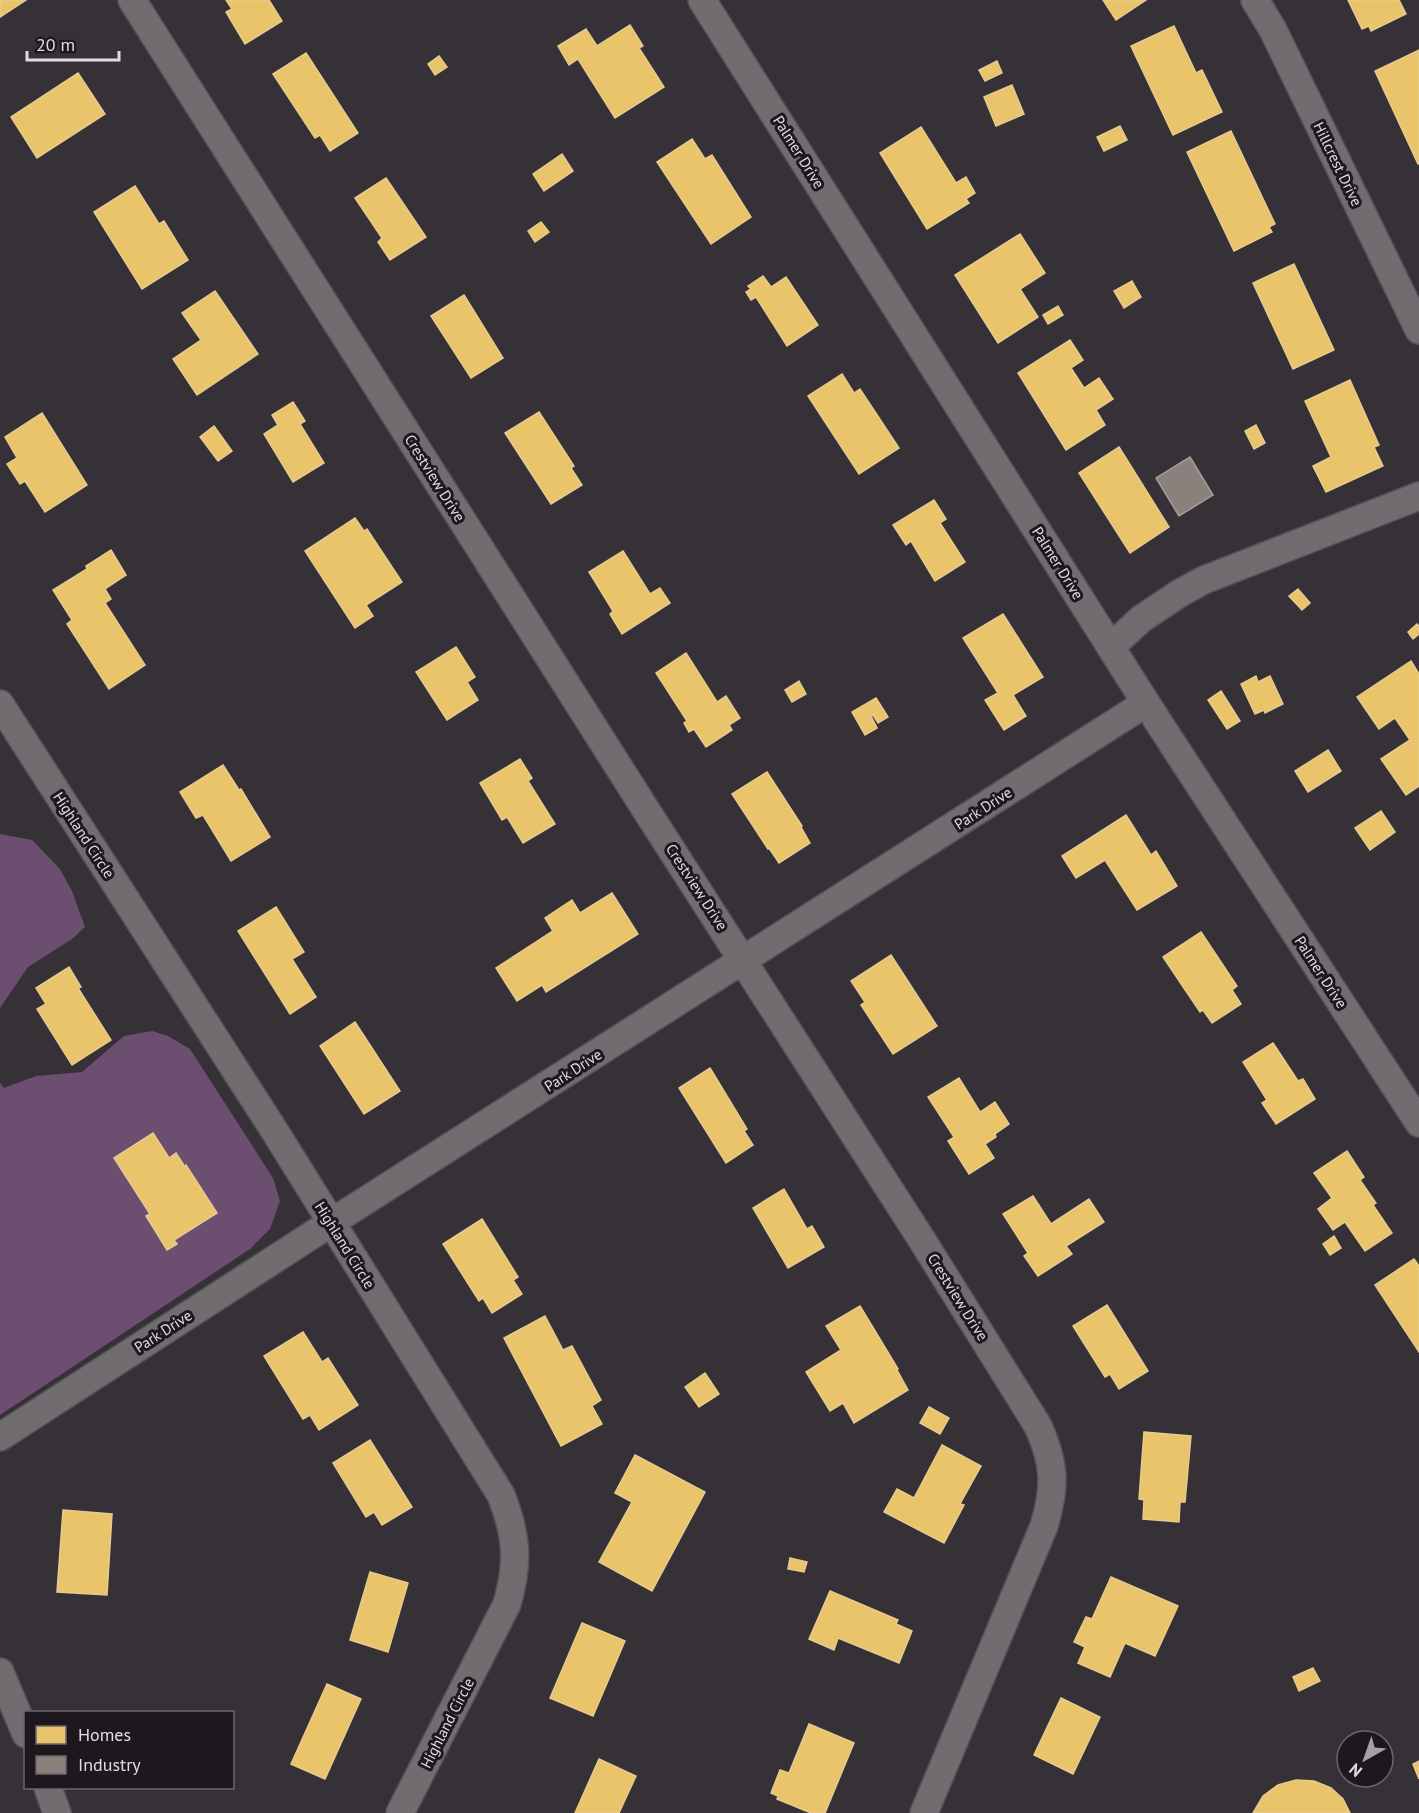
<svg xmlns="http://www.w3.org/2000/svg" width="1419" height="1813" font-family="'PT Sans',sans-serif">
<rect width="100%" height="100%" fill="#363137"/>
<g fill="#6b4e70" fill-rule="evenodd">
<path d="M0,834L32,840L60,869L72,891L85,927L72,939L28,967L0,1008Z"/>
<path d="M152,1031L168,1036L190,1049L273,1178L280,1201L270,1229L250,1249L0,1415V1083L4,1088L36,1076L82,1072L124,1036ZM153,1133L169,1158L176,1153L185,1167L187,1166L216,1213L174,1240L167,1250L146,1217L150,1214L115,1158Z"/>
</g>
<g fill="#e9c46a" stroke="#e7cb8e" stroke-width="1.5">
<path d="M0,0H26L0,17Z"/>
<path d="M226,0H269L282,21L245,44L226,12L232,9Z"/>
<path d="M1103,0H1146L1116,20Z"/>
<path d="M1348,0H1399L1406,14L1371,31L1369,26L1362,29Z"/>
<path d="M630,25L643,46L639,48L664,87L615,118L578,59L569,65L558,46L586,29L597,46Z"/>
<path d="M1174,26L1196,73L1202,70L1222,112L1173,135L1131,46Z"/>
<path d="M1419,50V163L1418,164L1375,71Z"/>
<path d="M306,53L358,133L330,151L320,135L315,138L273,74Z"/>
<path d="M439,56L447,67L435,75L428,64Z"/>
<path d="M997,61L1002,73L985,81L979,70Z"/>
<path d="M78,73L105,114L37,158L11,117Z"/>
<path d="M1012,85L1024,114L996,126L984,97Z"/>
<path d="M1120,126L1127,140L1104,151L1097,137Z"/>
<path d="M921,127L956,183L966,177L975,193L966,199L969,203L927,229L880,153Z"/>
<path d="M1231,131L1275,224L1269,227L1272,232L1234,251L1187,152Z"/>
<path d="M692,139L705,159L712,155L751,217L711,244L657,162Z"/>
<path d="M562,154L573,171L544,191L533,174Z"/>
<path d="M386,178L426,237L390,260L378,242L382,238L355,198Z"/>
<path d="M135,186L159,224L164,221L188,260L142,289L94,212Z"/>
<path d="M541,222L549,232L535,242L528,231Z"/>
<path d="M1020,234L1045,273L1020,289L1038,317L998,343L955,275Z"/>
<path d="M1294,264L1334,350L1293,369L1253,283Z"/>
<path d="M763,276L771,287L786,277L818,325L787,346L756,297L751,300L746,292L751,289L748,286Z"/>
<path d="M1132,281L1141,297L1124,308L1114,291Z"/>
<path d="M215,291L258,354L197,395L173,359L201,340L182,313Z"/>
<path d="M464,295L503,358L471,378L431,316Z"/>
<path d="M1058,306L1063,315L1048,324L1043,315Z"/>
<path d="M1070,340L1083,360L1071,368L1084,388L1099,378L1113,399L1096,410L1105,425L1066,450L1018,373Z"/>
<path d="M842,374L854,393L860,389L899,448L859,474L808,396Z"/>
<path d="M1350,380L1379,445L1374,447L1383,466L1326,492L1313,466L1331,457L1305,401Z"/>
<path d="M293,402L305,421L300,424L324,463L293,482L264,434L278,425L272,415Z"/>
<path d="M539,412L574,466L571,468L582,485L551,504L505,433Z"/>
<path d="M42,413L87,485L45,512L25,481L20,484L7,464L17,458L5,437Z"/>
<path d="M1256,425L1265,443L1254,449L1245,431Z"/>
<path d="M214,426L232,451L218,461L200,437Z"/>
<path d="M1119,447L1169,527L1130,553L1079,473Z"/>
<path d="M934,500L946,519L940,523L965,562L935,581L911,541L906,545L893,525Z"/>
<path d="M355,518L364,531L367,529L402,582L366,605L373,616L355,628L305,551Z"/>
<path d="M111,550L126,575L105,589L111,599L105,603L145,665L109,689L67,624L72,620L53,590L87,569L86,566Z"/>
<path d="M623,551L650,594L660,588L670,603L622,634L610,614L613,611L589,572Z"/>
<path d="M1298,589L1310,603L1302,610L1289,596Z"/>
<path d="M1003,614L1043,677L1013,695L1026,716L1004,730L985,700L998,693L963,638Z"/>
<path d="M1417,624L1419,626V634L1413,639L1408,632Z"/>
<path d="M456,647L475,677L467,682L478,700L447,720L416,672Z"/>
<path d="M686,653L717,702L726,696L740,718L729,725L732,730L706,747L694,729L689,732L684,723L687,721L656,673Z"/>
<path d="M1411,661L1419,674V786L1406,795L1381,759L1410,740L1395,718L1379,729L1357,697Z"/>
<path d="M1256,676L1258,682L1270,676L1283,704L1265,713L1264,710L1255,714L1241,684Z"/>
<path d="M799,681L806,694L792,702L785,690Z"/>
<path d="M1221,691L1240,721L1227,729L1208,700Z"/>
<path d="M876,698L888,717L878,723L873,715L871,716L877,728L865,735L852,712Z"/>
<path d="M1328,750L1341,771L1308,792L1295,771Z"/>
<path d="M520,759L532,778L528,781L555,824L523,843L507,817L502,820L480,783Z"/>
<path d="M223,765L239,790L241,789L270,837L231,861L203,815L196,818L180,792Z"/>
<path d="M767,772L802,826L801,827L810,843L779,863L769,848L768,849L732,794Z"/>
<path d="M1381,811L1395,832L1370,850L1355,828Z"/>
<path d="M1126,815L1151,855L1156,851L1177,886L1137,910L1105,860L1076,878L1062,856Z"/>
<path d="M612,893L638,934L546,992L542,985L517,1001L496,968L553,931L545,918L572,900L580,913Z"/>
<path d="M276,907L304,952L292,959L316,997L290,1014L238,931Z"/>
<path d="M1201,932L1237,986L1232,990L1241,1004L1212,1023L1203,1010L1200,1012L1163,957Z"/>
<path d="M891,955L937,1026L893,1054L861,1005L865,1002L851,981Z"/>
<path d="M69,967L81,987L78,988L111,1040L72,1065L37,1009L46,1004L36,988Z"/>
<path d="M355,1022L400,1091L364,1114L320,1046Z"/>
<path d="M1273,1043L1298,1081L1303,1079L1315,1099L1276,1124L1262,1103L1267,1100L1243,1062Z"/>
<path d="M710,1068L747,1129L744,1131L753,1145L726,1163L679,1088Z"/>
<path d="M959,1078L980,1112L995,1102L1009,1124L995,1134L996,1137L985,1144L994,1158L969,1174L948,1141L954,1137L928,1097Z"/>
<path d="M153,1133L169,1158L176,1153L185,1167L186,1165L217,1213L174,1240L177,1244L167,1250L146,1216L150,1214L114,1158Z"/>
<path d="M1347,1151L1364,1177L1360,1180L1376,1203L1373,1205L1392,1233L1365,1251L1345,1222L1333,1230L1318,1209L1332,1198L1314,1173Z"/>
<path d="M784,1189L807,1229L812,1226L824,1247L788,1268L753,1208Z"/>
<path d="M1033,1196L1051,1224L1089,1199L1104,1222L1066,1246L1072,1254L1038,1276L1024,1256L1028,1253L1003,1214Z"/>
<path d="M482,1219L518,1277L513,1280L522,1294L492,1313L483,1298L479,1301L443,1244Z"/>
<path d="M1334,1236L1341,1248L1330,1255L1323,1244Z"/>
<path d="M1414,1259L1419,1266V1352L1375,1285Z"/>
<path d="M1107,1305L1148,1371L1119,1389L1110,1374L1105,1377L1073,1326Z"/>
<path d="M860,1306L898,1369L897,1370L908,1390L854,1423L843,1403L830,1411L806,1372L841,1350L826,1326Z"/>
<path d="M545,1316L563,1350L572,1346L601,1400L592,1406L602,1424L561,1446L504,1338Z"/>
<path d="M303,1332L322,1362L328,1358L358,1405L319,1430L310,1415L303,1419L264,1356Z"/>
<path d="M705,1373L719,1394L699,1407L685,1387Z"/>
<path d="M929,1407L949,1418L940,1434L920,1423Z"/>
<path d="M1144,1432L1191,1436L1185,1502H1180L1179,1522L1143,1519L1144,1500L1139,1499Z"/>
<path d="M370,1440L412,1507L382,1525L374,1512L366,1517L333,1463Z"/>
<path d="M942,1445L981,1466L960,1504L964,1505L944,1543L884,1512L897,1489L914,1498Z"/>
<path d="M635,1455L705,1492L652,1591L599,1562L632,1502L615,1493Z"/>
<path d="M63,1510L112,1514L107,1595L57,1592Z"/>
<path d="M790,1558L807,1562L804,1572L788,1569Z"/>
<path d="M370,1572L408,1583L388,1652L350,1640Z"/>
<path d="M1111,1577L1178,1606L1155,1656L1125,1643L1110,1677L1078,1663L1085,1647L1074,1642L1086,1617L1092,1619Z"/>
<path d="M830,1591L898,1620L896,1624L912,1631L899,1663L838,1638L834,1650L809,1639Z"/>
<path d="M582,1623L625,1641L593,1716L550,1698Z"/>
<path d="M1313,1668L1320,1681L1299,1691L1293,1677Z"/>
<path d="M327,1684L361,1699L325,1779L291,1764Z"/>
<path d="M1061,1698L1100,1717L1073,1774L1034,1755Z"/>
<path d="M809,1724L854,1743L825,1813H811L777,1799L778,1796L771,1793L780,1770L789,1773Z"/>
<path d="M599,1759L636,1776L619,1813H575Z"/>
<path d="M1419,1761V1779L1413,1764Z"/>
<path d="M1296,1780L1314,1781L1331,1788L1343,1799L1350,1813H1253L1263,1796L1278,1785Z"/>
</g>
<path fill="#8a817c" stroke="#a49c9b" stroke-width="1.5" d="M1190,457L1213,495L1179,516L1156,478Z"/>
<g fill="none" stroke-linecap="round" stroke-linejoin="round">
<defs>
<g id="minor">
<path d="M132,0L646,810L922,1240L1038,1426C1055,1464 1056,1486 1044,1526L924,1813"/>
<path d="M702,0L1146,703L1419,1123"/>
<path d="M1255,0L1273,30L1419,330"/>
<path d="M1111,647L1141,619L1180,593L1204,580L1419,496"/>
<path d="M0,704L274,1130L501,1495C517,1536 519,1562 507,1604L400,1813"/>
<path d="M0,1437L332,1222L1146,703"/>
<path d="M0,1672L26,1734"/>
<path d="M48,1788L57,1813"/>
</g>
</defs>
<use href="#minor" stroke="#555056" stroke-width="30"/>
<use href="#minor" stroke="#706c70" stroke-width="27"/>
</g>
<g text-anchor="middle" dominant-baseline="central" stroke-width="6" stroke-linejoin="round" paint-order="stroke">
<g font-size="15" fill="#e2dbe3" stroke="#1c181d">
<text transform="translate(799 152) rotate(58)">Palmer Drive</text>
<text transform="translate(1338 164) rotate(64)">Hillcrest Drive</text>
<text transform="translate(435 478) rotate(58)">Crestview Drive</text>
<text transform="translate(1058 563) rotate(58)">Palmer Drive</text>
<text transform="translate(983 808) rotate(-33)">Park Drive</text>
<text transform="translate(84 835) rotate(57)">Highland Circle</text>
<text transform="translate(697 887) rotate(57)">Crestview Drive</text>
<text transform="translate(1321 972) rotate(57)">Palmer Drive</text>
<text transform="translate(573 1070) rotate(-33)">Park Drive</text>
<text transform="translate(345 1245) rotate(58)">Highland Circle</text>
<text transform="translate(958 1297) rotate(58)">Crestview Drive</text>
<text transform="translate(163 1331) rotate(-33)">Park Drive</text>
<text transform="translate(447 1723) rotate(-63)">Highland Circle</text>
</g>
</g>
<rect x="24" y="1711" width="210" height="78" fill="#1c181d" stroke="#6b666c" stroke-width="1.5"/>
<rect x="36" y="1726" width="30" height="18" fill="#e9c46a" stroke="#6b666c" stroke-width="1.5"/>
<text x="78" y="1741" font-size="18" fill="#e2dbe3">Homes</text>
<rect x="36" y="1756" width="30" height="18" fill="#8a817c" stroke="#6b666c" stroke-width="1.5"/>
<text x="78" y="1771" font-size="18" fill="#e2dbe3">Industry</text>
<g transform="translate(1365 1759) rotate(220)"><circle r="28" fill="#1c181d" stroke="#6b666c" stroke-width="1.5"/>
<path d="M0-4.5L10 22L0 15L-10 22Z" fill="#a6a0a7"/>
<text y="-9" font-size="16" font-weight="bold" text-anchor="middle" fill="#e2dbe3">N</text>
</g>
<path d="M27 51v9h92v-9" fill="none" stroke="#e2dbe3" stroke-width="3"/>
<text x="36" y="51" font-size="18" fill="#e2dbe3" stroke="#1c181d" stroke-width="4.5" paint-order="stroke">20 m</text>
</svg>
